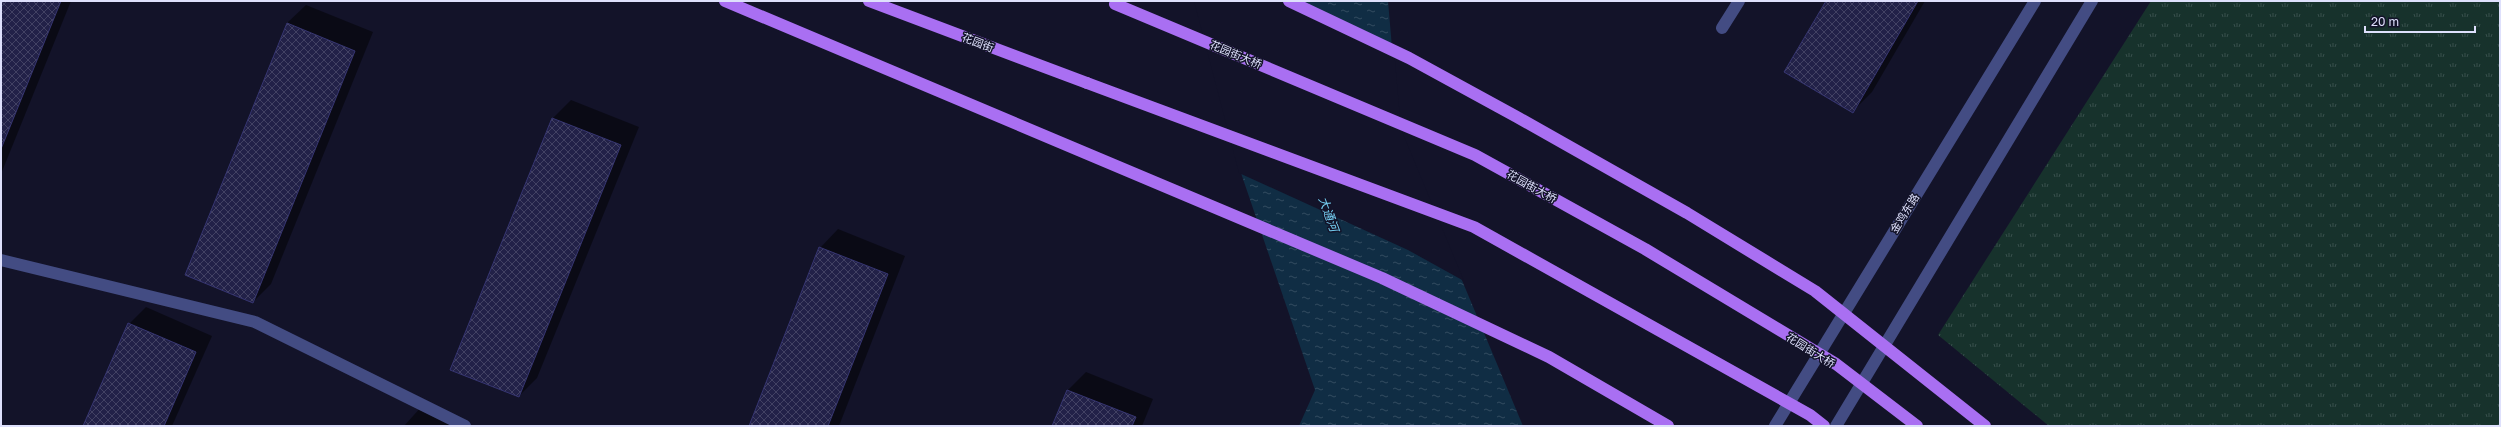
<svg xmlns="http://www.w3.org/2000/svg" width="2501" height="427" font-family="'Golos Text','Noto Sans SC',sans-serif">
<defs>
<pattern id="park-tufts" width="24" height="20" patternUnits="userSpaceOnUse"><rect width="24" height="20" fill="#17322c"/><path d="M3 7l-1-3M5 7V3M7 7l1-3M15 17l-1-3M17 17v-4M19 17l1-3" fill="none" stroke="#384f4c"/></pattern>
<pattern id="water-ripples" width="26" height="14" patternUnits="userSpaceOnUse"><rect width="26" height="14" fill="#102d44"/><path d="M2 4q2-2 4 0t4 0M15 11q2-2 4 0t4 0" fill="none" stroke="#324b60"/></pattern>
<pattern id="building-cross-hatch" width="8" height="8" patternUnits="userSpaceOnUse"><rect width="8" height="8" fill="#222148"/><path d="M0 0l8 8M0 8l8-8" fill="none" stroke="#424163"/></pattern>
</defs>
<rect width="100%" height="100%" fill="#131329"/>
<path fill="url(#park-tufts)" d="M2151,1H2500V426H2049L1938,335Z"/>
<path fill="url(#water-ripples)" d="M1196,1H1388L1399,130L1523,426H1299L1315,390L1242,176Z"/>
<path fill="#131329" d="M1194,1H1290L1394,50L1401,129L1464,281L1408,250L1239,173Z"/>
<g fill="#0007">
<path d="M1,1H71L1,174Z"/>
<path d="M1827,1H1925L1872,92L1853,111Z"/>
<path d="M306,5L373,32L271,284L253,302L287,23Z"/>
<path d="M571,100L639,127L537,378L519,396L451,370L553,118Z"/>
<path d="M838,229L905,256L839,426H750L820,248Z"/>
<path d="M146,307L212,336L172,426H84L129,324Z"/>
<path d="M1086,372L1153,399L1142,426H1053L1068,390Z"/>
<path d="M422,406L468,426H404Z"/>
</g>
<g fill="url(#building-cross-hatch)" stroke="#363571">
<path d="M1,1H61L1,149Z"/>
<path d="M1826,1H1918L1853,113L1784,72Z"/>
<path d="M287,23L355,51L253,303L185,275Z"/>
<path d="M552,118L621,145L519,397L450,370Z"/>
<path d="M819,247L888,274L828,426H749Z"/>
<path d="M128,323L196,352L164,426H83Z"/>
<path d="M1067,390L1136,417L1132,426H1052Z"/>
</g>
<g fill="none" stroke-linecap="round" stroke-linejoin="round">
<g stroke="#434c83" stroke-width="12">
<path d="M1722,28L1739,1"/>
<path d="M1,260L255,322L465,426"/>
<path d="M1775,426L2035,1"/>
<path d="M1836,426L2092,1"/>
</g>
<g stroke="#a96ff2" stroke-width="12">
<path d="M725,1L1382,278L1549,357L1668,426"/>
<path d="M869,1L1087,83"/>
<path d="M1289,1L1409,58L1517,117L1687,213L1815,291L1985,426"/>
</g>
<g stroke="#a96ff2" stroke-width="12">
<path d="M1115,4L1475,155L1645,249L1836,364L1917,426"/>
<path d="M1087,83L1474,227L1810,415L1824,426"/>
</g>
</g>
<g text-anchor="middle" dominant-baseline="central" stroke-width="3" stroke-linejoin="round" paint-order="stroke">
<g font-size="11" fill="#dee0fc" stroke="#131329">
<text transform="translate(978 42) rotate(21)">花园街</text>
<text transform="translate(1236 54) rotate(23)">花园街大桥</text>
<text transform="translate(1532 186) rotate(29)">花园街大桥</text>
<text transform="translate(1904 213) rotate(-58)">金鸡东路</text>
<text transform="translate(1811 350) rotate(32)">花园街大桥</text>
</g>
<g font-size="12" font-style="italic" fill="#75cff2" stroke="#131329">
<text transform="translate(1329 214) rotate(70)">大通河</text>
</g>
</g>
<rect width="2501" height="427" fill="none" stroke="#dee0fc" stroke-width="4"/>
<path d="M2365 26v6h110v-6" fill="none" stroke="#dee0fc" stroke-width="2"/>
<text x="2371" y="26" font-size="12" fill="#dee0fc" stroke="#131329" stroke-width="3" paint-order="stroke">20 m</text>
</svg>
